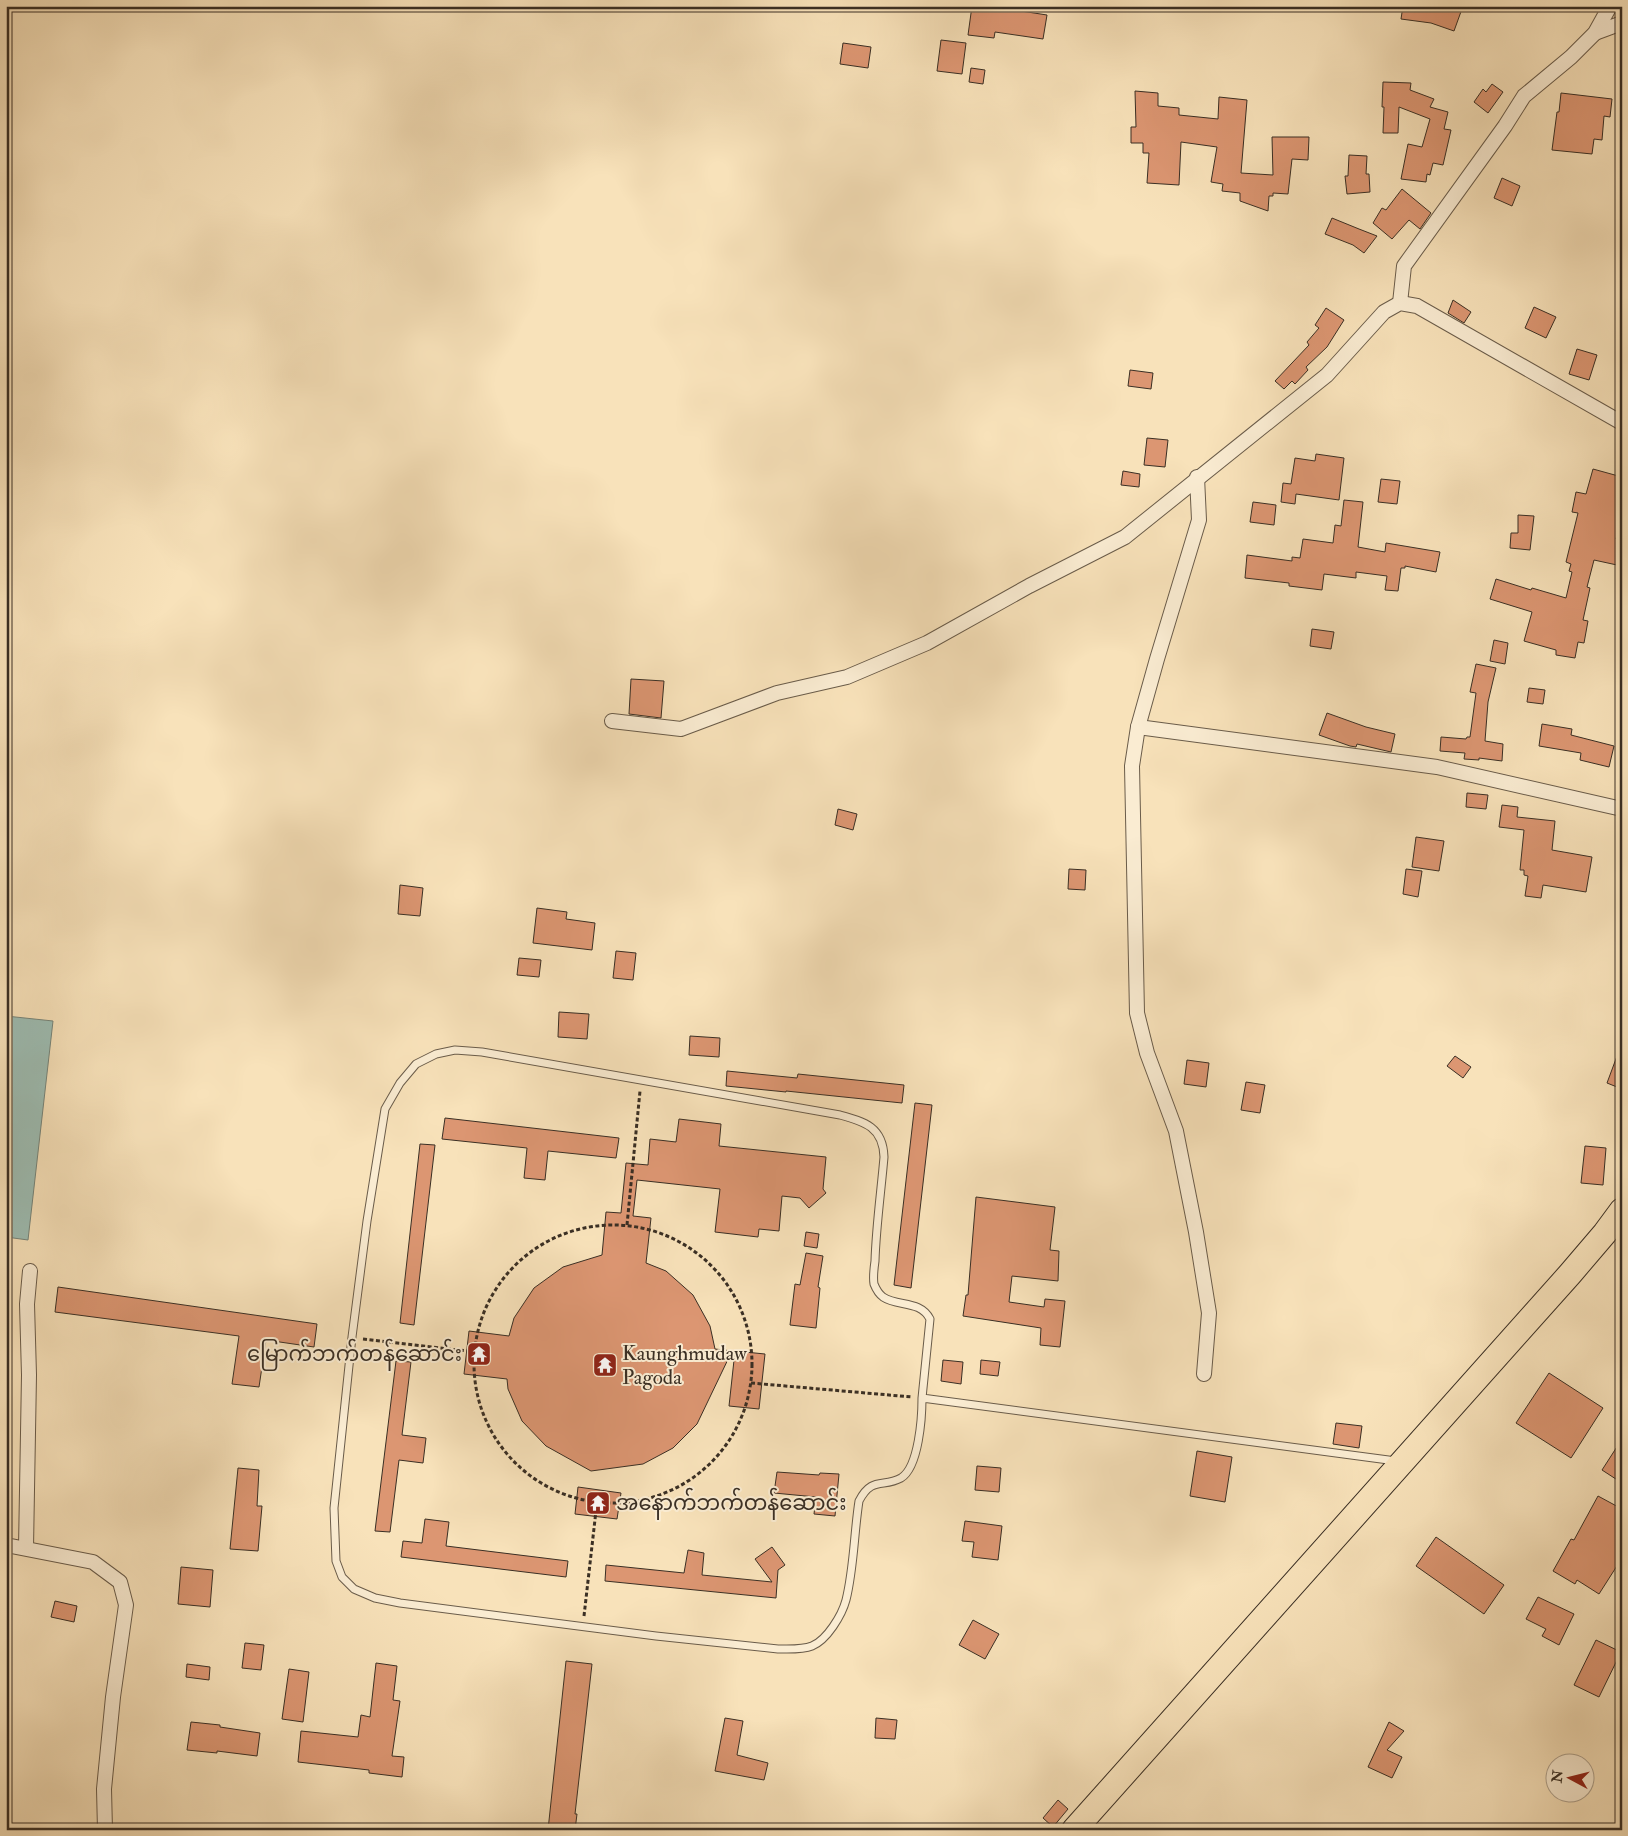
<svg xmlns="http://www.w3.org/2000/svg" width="1628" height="1836" font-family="'IM FELL Double Pica','Noto Sans Myanmar',serif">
<rect width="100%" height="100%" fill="#f8e2ba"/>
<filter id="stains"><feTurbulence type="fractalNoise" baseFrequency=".004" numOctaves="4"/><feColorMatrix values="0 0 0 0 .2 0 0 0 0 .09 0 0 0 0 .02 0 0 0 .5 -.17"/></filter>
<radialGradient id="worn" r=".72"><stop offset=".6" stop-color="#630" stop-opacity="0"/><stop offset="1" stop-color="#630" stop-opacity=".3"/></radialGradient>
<path fill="#9dbdb3" stroke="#75847a" d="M6,1016L53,1021L28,1240L6,1237Z"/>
<g fill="#dc9672" stroke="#3a2f24">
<path d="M972,6H1009L1008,9L1047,15L1043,39L995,32L994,38L968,35Z"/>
<path d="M1403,6L1440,9L1441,6H1463L1454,31L1431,23L1401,19Z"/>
<path d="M941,40L966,43L962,74L937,71Z"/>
<path d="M843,43L871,47L868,68L840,64Z"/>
<path d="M971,68L985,70L983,84L969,82Z"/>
<path d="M1383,82L1411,83L1410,90L1434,99L1430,107L1448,112L1444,129L1451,130L1443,165L1433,163L1430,175L1427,174L1426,182L1401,179L1408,144L1422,147L1430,119L1399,107L1398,133H1383L1384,107H1382Z"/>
<path d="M1492,84L1503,92L1488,113L1474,102L1483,89L1486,92Z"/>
<path d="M1135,91L1158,93V106L1179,108V115L1218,119L1219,97L1247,100L1241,173L1273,175L1272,137H1309L1308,160L1292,159L1288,194L1273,193V196H1269L1268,211L1240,201V193L1222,191L1223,184L1211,182L1217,147L1181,142L1179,185L1147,183L1149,153H1143V143H1131V127H1136Z"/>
<path d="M1561,93L1612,99L1610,117L1604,116L1602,140L1594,139L1592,154L1552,150L1557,112H1559Z"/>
<path d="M1349,155L1367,156L1366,174H1369L1370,192L1347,194L1345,176H1348Z"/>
<path d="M1502,178L1520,186L1512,206L1494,198Z"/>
<path d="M1402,189L1431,213L1420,229L1409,220L1392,239L1373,223L1382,208L1386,210Z"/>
<path d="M1332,218L1359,229L1377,236L1364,253L1353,245L1325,234Z"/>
<path d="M1453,300L1471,312L1464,323L1448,313Z"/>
<path d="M1534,307L1556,317L1546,338L1525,328Z"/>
<path d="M1326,308L1344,320L1327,347L1306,367L1308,370L1295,384L1292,381L1284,389L1275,381L1309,345L1307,342L1319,328L1315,325Z"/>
<path d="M1577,349L1597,355L1589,380L1569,374Z"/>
<path d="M1130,370L1153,373L1151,389L1128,386Z"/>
<path d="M1147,438L1168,440L1165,467L1144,465Z"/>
<path d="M1316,454L1344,458L1339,500L1296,494L1295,504L1281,502L1283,483L1291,484L1295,458L1315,461Z"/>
<path d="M1593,469L1622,477V515L1616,539L1622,540L1617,565L1594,560L1587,587L1590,588L1583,620L1588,621L1584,643L1578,642L1575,658L1556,655V650L1524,641L1532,612L1490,599L1496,579L1531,590L1532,588L1566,598L1572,572L1569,571L1571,564L1566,562L1578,513L1572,512L1576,492L1586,494Z"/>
<path d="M1123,471L1140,474L1139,487L1121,485Z"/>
<path d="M1381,479L1400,481L1397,504L1378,502Z"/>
<path d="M1344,500L1363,502L1358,547L1385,552L1386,543L1440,552L1436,572L1405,566V568H1401L1398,591L1385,590L1387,576L1356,572V578L1324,574L1322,590L1289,586V583L1245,578L1247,555L1292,561V557L1300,558L1303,539L1333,543L1335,525L1341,526Z"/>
<path d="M1253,502L1276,505L1274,525L1250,522Z"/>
<path d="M1518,515L1534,516L1530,550L1510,548L1511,533H1518Z"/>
<path d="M1312,629L1334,632L1331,649L1310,646Z"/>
<path d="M1494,640L1508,643L1505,664L1490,661Z"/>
<path d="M1476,664L1496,668L1488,702L1485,741L1503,744L1502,761L1479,758V760L1464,759L1465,753L1440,751L1441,737L1466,739L1467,737H1470L1476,693L1470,692Z"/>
<path d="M631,679L664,681L661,718L629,714Z"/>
<path d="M1529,688L1545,690L1543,704L1527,702Z"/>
<path d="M1327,713L1366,727L1395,734L1391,752L1357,744L1356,747L1350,746L1319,735Z"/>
<path d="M1542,724L1572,729L1571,735L1614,746L1609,767L1580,760L1581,753L1539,746Z"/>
<path d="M1467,793L1488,795L1486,809L1466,807Z"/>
<path d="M1502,805L1518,807L1517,817L1555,821L1552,850L1592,857L1586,892L1543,885L1541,898L1525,896L1528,876L1524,875V870H1520L1524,830L1499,827Z"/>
<path d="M838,809L857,814L853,830L835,825Z"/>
<path d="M1416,837L1444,841L1439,871L1412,867Z"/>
<path d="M1069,869L1086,870L1085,890L1068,889Z"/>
<path d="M1406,869L1422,871L1418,897L1403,894Z"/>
<path d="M400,885L423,888L420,916L398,914Z"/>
<path d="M537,908L567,912L566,919L595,923L592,950L533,943Z"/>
<path d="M616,951L636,953L633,980L613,978Z"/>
<path d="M519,958L541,960L539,977L517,975Z"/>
<path d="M559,1012L589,1014L587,1039L558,1037Z"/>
<path d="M690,1036L720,1038L719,1057L689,1055Z"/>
<path d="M1620,1048H1622V1089L1607,1083Z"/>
<path d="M1455,1056L1471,1067L1463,1078L1447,1066Z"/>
<path d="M1187,1060L1209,1063L1206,1087L1184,1084Z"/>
<path d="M727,1071L797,1078L798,1074L904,1085L902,1103L786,1091V1092L726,1086Z"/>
<path d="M1246,1082L1265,1085L1260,1113L1241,1110Z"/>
<path d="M915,1103L932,1105L911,1288L894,1285Z"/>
<path d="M445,1118L619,1138L616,1158L548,1151L545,1180L524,1178L527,1148L442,1139Z"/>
<path d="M679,1119L721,1124L719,1146L826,1157L823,1189L826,1193L809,1208L800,1198L782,1196L779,1231L759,1229L758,1237L715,1232L720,1189L637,1180L633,1216L651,1218L646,1263L666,1271L693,1295L710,1326L715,1349L732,1351L697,1424L673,1448L643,1464L591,1471L546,1446L522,1421L508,1389L507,1379L464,1374L469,1331L509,1336L514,1318L534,1288L563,1267L602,1255L606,1212L621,1213L626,1163L648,1165L650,1139L676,1142Z"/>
<path d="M420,1144L435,1145L414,1325L400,1323Z"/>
<path d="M1585,1146L1606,1148L1603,1185L1581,1183Z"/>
<path d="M976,1197L1055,1207L1050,1250L1059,1251L1058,1281L1012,1276L1009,1302L1044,1307L1045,1299L1065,1301L1060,1347L1040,1345L1041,1328L963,1316L966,1295H968Z"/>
<path d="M806,1232L819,1234L817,1248L804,1246Z"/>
<path d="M806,1253L823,1256L818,1287L820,1288L816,1328L790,1325L795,1284L800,1285Z"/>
<path d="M58,1287L317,1324L314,1347L266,1340L259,1387L232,1384L239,1336L55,1312Z"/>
<path d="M735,1351L765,1354L759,1409L729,1406Z"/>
<path d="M943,1360L963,1362L961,1384L941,1381Z"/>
<path d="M981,1360L1000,1362L998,1376L980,1374Z"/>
<path d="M396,1361L411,1362L402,1435L426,1438L423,1463L399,1460L390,1532L375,1531Z"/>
<path d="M1549,1373L1603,1408L1571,1458L1516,1423Z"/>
<path d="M1336,1423L1362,1426L1359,1448L1333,1444Z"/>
<path d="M1622,1439V1483L1602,1470Z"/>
<path d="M1197,1451L1232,1457L1225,1502L1190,1496Z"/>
<path d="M977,1466L1001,1468L999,1492L975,1490Z"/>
<path d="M238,1468L259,1470L257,1506H262L258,1551L230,1549Z"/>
<path d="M777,1472L819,1475L820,1473L839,1474L835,1516L814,1514L816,1497L774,1493Z"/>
<path d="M578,1487L621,1493L617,1519L575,1514Z"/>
<path d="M1598,1496L1622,1509V1558L1599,1594L1577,1580L1575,1584L1553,1571L1571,1539L1574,1540Z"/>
<path d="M425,1519L449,1522L446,1546L568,1561L566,1577L401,1557L403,1541L422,1543Z"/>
<path d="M965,1521L1002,1526L998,1560L972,1557L974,1542L962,1541Z"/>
<path d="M1436,1537L1504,1585L1484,1614L1416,1566Z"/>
<path d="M772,1547L785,1565L778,1570L776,1598L605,1581L606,1565L684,1573L688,1550L704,1553L702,1575L772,1582L755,1559Z"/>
<path d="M181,1567L213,1570L210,1607L178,1604Z"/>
<path d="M1538,1597L1574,1614L1559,1645L1542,1636L1546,1629L1526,1619Z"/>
<path d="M55,1601L77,1606L74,1622L51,1617Z"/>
<path d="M973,1620L999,1634L985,1659L959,1645Z"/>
<path d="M1596,1640L1621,1652L1599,1697L1574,1685Z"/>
<path d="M245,1643L264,1645L261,1670L242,1668Z"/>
<path d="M566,1661L592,1664L575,1814H577L575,1830H548Z"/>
<path d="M376,1663L397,1666L393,1700L400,1701L392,1756L404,1757L402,1777L369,1773V1770L298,1762L301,1731L358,1737L361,1715L370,1717Z"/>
<path d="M187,1664L210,1667L209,1680L186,1677Z"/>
<path d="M289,1669L309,1672L303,1722L282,1719Z"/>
<path d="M725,1718L743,1721L737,1755L768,1763L764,1780L715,1771Z"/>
<path d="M876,1718L897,1720L895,1739L875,1738Z"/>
<path d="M191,1722L220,1725V1727L260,1733L257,1756L217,1751V1753L187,1750Z"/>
<path d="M1389,1722L1404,1731L1387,1750L1402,1757L1392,1778L1368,1767Z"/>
<path d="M1058,1800L1068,1809L1053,1827L1043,1818Z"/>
</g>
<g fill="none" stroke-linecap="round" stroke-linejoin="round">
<defs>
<path id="lane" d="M922,1398C922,1417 919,1467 901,1478C883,1488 872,1476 859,1501C854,1533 854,1568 846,1600C842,1615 827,1640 812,1646C802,1650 789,1649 778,1649L656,1636L400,1603L375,1598L354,1589L342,1577L336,1561L334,1508L352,1337L367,1221L385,1109L400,1083L416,1064L436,1054L455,1050L482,1052L840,1115C865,1122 883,1127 884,1157C881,1192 876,1227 875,1261C874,1268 873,1278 874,1284C876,1289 879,1294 883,1297C898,1307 920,1300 930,1319L922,1398L1396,1461"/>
<g id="street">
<path d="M1595,33L1622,23"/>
<path d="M1400,303L1404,266L1505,126L1524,96L1571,57L1595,33L1610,6"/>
<path d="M1197,477L1199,520L1157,659L1138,727L1132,766L1137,1013L1147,1053L1176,1131L1196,1232L1209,1313L1204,1374"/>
<path d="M612,721L681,729L777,693L847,677L927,643L1029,586L1125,537L1327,375L1384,312L1400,303L1417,306L1622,423"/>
<path d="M1138,727L1437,767L1622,809"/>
<path d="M6,1545L93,1562L120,1582L126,1605L113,1697L104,1789L105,1830"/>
<path d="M26,1548L29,1375L27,1304L30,1271"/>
</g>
<path id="highway" d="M1074,1830L1570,1274L1605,1233L1622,1210"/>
</defs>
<use href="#lane" stroke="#6a5c4a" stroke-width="9"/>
<use href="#street" stroke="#6a5c4a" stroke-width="16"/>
<use href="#highway" stroke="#3a2f24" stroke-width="26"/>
<g stroke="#3a2f24" stroke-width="3" stroke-dasharray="4 2.5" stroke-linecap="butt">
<path d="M627,1225L640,1091"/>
<circle cx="613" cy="1364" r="139"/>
<path d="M363,1339L476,1352"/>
<path d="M751,1383L912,1397"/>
<path d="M584,1616L597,1502"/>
</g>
<use href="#lane" stroke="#faecd2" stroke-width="7"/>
<use href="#street" stroke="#faecd2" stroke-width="14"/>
<use href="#highway" stroke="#f8e2ba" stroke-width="24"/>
</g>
<defs>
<symbol id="temple-square" viewBox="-11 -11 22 22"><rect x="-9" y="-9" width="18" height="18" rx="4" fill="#8f2418" stroke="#faecd2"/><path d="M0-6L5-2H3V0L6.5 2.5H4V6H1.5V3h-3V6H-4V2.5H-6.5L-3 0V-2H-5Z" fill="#fff"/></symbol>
</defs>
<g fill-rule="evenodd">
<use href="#temple-square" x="465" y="1340" width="28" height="28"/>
<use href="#temple-square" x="591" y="1351" width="28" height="28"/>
<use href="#temple-square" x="584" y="1489" width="28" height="28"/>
</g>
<g text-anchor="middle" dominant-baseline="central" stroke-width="4" stroke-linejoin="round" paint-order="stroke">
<g font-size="21" fill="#3a2f24" stroke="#faecd2" text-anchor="start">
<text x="622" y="1353">Kaunghmudaw<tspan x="622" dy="24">Pagoda</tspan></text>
<text x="462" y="1354" text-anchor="end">မြောက်ဘက်တန်ဆောင်း</text>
<text x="616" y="1503">အနောက်ဘက်တန်ဆောင်း</text>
</g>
</g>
<rect width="1628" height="1836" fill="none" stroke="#f8e2ba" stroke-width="25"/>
<rect x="8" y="8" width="1613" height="1821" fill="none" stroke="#3a2f24" stroke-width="2.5"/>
<rect x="12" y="12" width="1603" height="1811" fill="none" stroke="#3a2f24"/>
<g transform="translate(1570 1778) rotate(277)"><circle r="24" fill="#faecd2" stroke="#ada08c"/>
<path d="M0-4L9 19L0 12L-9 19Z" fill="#8f2418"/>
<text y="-8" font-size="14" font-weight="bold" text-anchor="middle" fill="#3a2f24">N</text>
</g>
<rect width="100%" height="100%" filter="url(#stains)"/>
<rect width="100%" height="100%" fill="url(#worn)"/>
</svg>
